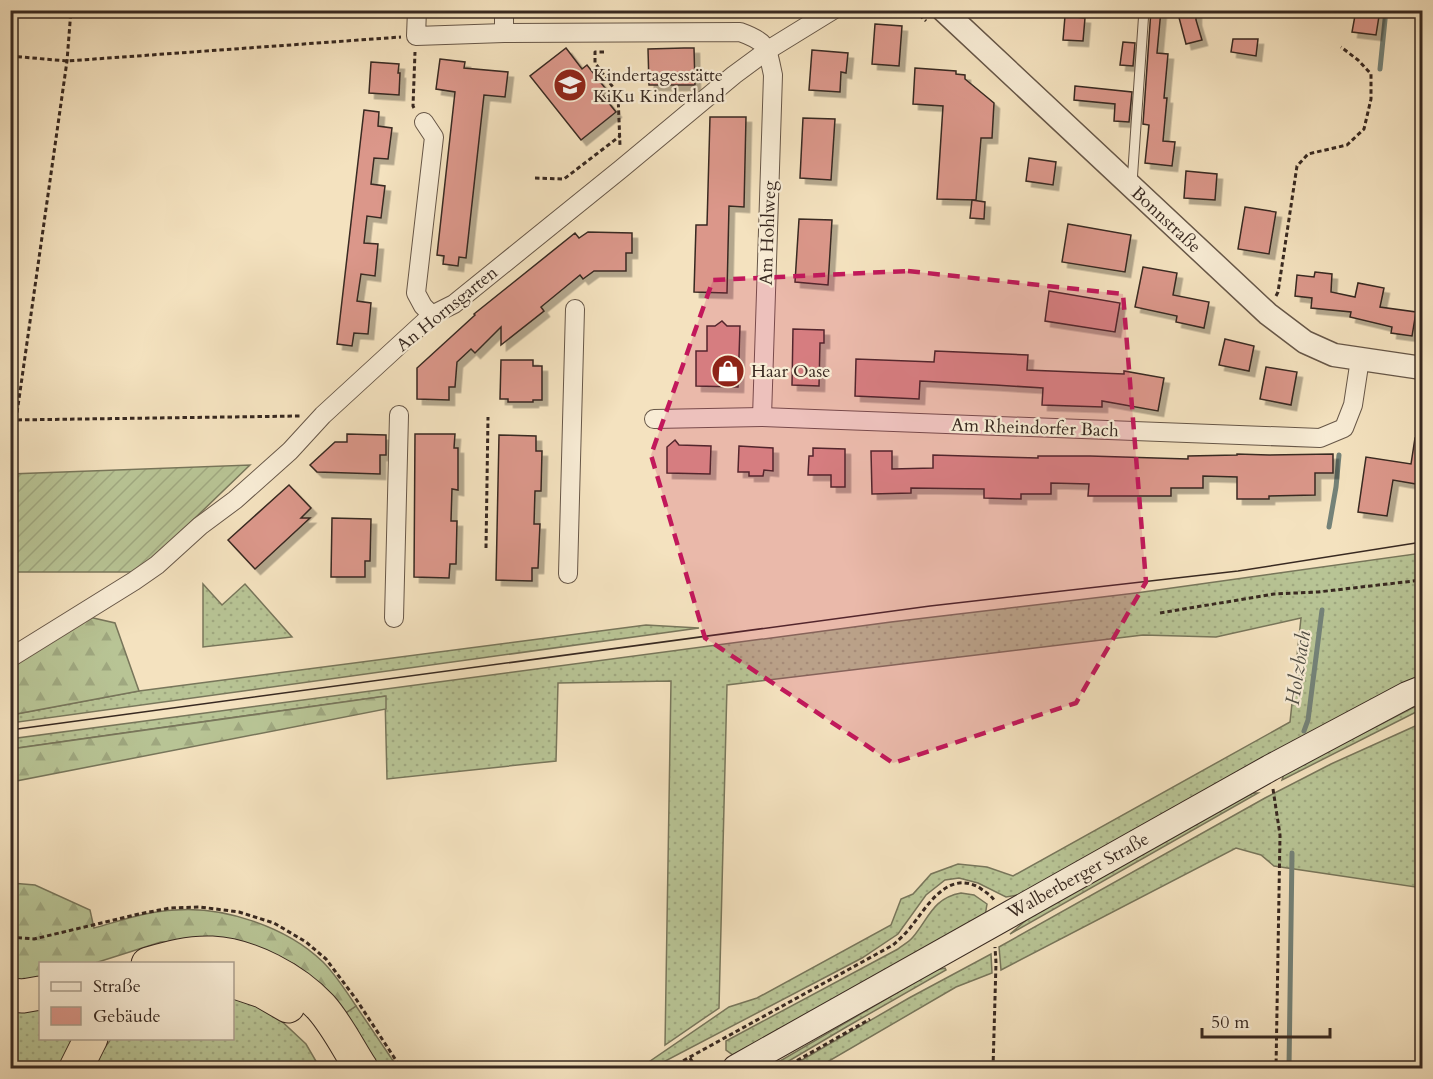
<svg xmlns="http://www.w3.org/2000/svg" width="1433" height="1079" font-family="Cardo,serif">
<defs>
<pattern id="grass-dots" width="8" height="8" patternUnits="userSpaceOnUse" patternTransform="scale(1.5)"><rect width="8" height="8" fill="#b8c495"/><path d="M2 2h.1M6 6h.1" fill="none" stroke="#9fa880" stroke-width="1.8" stroke-linecap="round"/></pattern>
<pattern id="forest-firs" width="22" height="20" patternUnits="userSpaceOnUse" patternTransform="scale(1.5)"><rect width="22" height="20" fill="#b8c495"/><path d="M5 1l3.5 6h-7zM16 11l3.5 6h-7z" fill="#9fa880"/></pattern>
<pattern id="garden-furrows" width="10" height="10" patternUnits="userSpaceOnUse" patternTransform="scale(1.5)"><rect width="10" height="10" fill="#b8c495"/><path d="M-1 1l2-2M0 10L10 0M9 11l2-2" fill="none" stroke="#9fa880"/></pattern>
<filter id="shadow"><feDropShadow dx="5.5" dy="5.5" stdDeviation="0" flood-color="#0004"/></filter>
</defs>
<rect width="100%" height="100%" fill="#f4e2bf"/>
<filter id="stains"><feTurbulence type="fractalNoise" baseFrequency=".00333" numOctaves="4"/><feColorMatrix values="0 0 0 0 .2 0 0 0 0 .09 0 0 0 0 .02 0 0 0 .5 -.17"/></filter>
<radialGradient id="worn" r=".72"><stop offset=".6" stop-color="#630" stop-opacity="0"/><stop offset="1" stop-color="#630" stop-opacity=".3"/></radialGradient>
<g fill="url(#grass-dots)" stroke="#78765b" stroke-width="1.5">
<path d="M1422,553V678L1025,894L1006,897L978,883L959,878L945,880L926,895L898,934L862,958L652,1068H640L729,1007L757,998L891,925L901,899L913,894L931,874L958,864L987,867L1013,876L1290,722L1301,618L1216,637L1143,635L727,685L719,1008L665,1045L671,681L558,683L556,761L387,779L385,696L11,749L10,739L891,622L1136,593Z"/>
<path d="M203,584L222,605L245,584L292,637L203,647Z"/>
<path d="M646,625L699,628L11,723L10,715L139,691Z"/>
<path d="M1422,703V709L1282,780L1284,774Z"/>
<path d="M1422,723V888L1274,866L1261,855L1236,848L1001,970L999,947L1265,798L1331,764Z"/>
<path d="M1252,793H1258L1010,934L1031,916Z"/>
<path d="M961,893L974,895L987,904L985,916L733,1055L726,1050V1041L898,949C903,945 909,942 913,937C929,918 933,898 961,893Z"/>
<path d="M991,954L992,973L956,987L817,1068H788L909,998Z"/>
<path d="M945,968L946,970L848,1026L777,1068H768L936,970Z"/>
<path d="M233,996L275,1015L306,1044L320,1068H91L92,1065L111,1039L232,1038Z"/>
<path d="M40,1002V1038L82,1039L68,1068H11L10,1006Z"/>
<path d="M356,1006L398,1068H378L344,1014Z"/>
</g>
<g fill="url(#forest-firs)" stroke="#78765b" stroke-width="1.5">
<path d="M89,617L115,623L139,691L11,715V666Z"/>
<path d="M386,696V709L11,782V749Z"/>
<path d="M11,883L35,885L90,910L94,928C120,921 148,911 175,910C224,906 287,927 323,962C336,975 346,991 356,1006L344,1014L326,992L294,964L265,952L209,940L161,942L95,963L40,964V978L11,982Z"/>
</g>
<path fill="url(#garden-furrows)" stroke="#78765b" stroke-width="1.5" d="M250,465L139,572H11L10,474Z"/>
<g fill="none" stroke-linecap="round" stroke-linejoin="round">
<g stroke="#748278" stroke-width="5">
<path d="M1380,69L1386,10"/>
<path d="M1329,527L1336,487L1339,455"/>
<path d="M1304,731L1308,720L1322,610"/>
<path d="M1289,1068L1292,853"/>
</g>
</g>
<g fill="#db978a" stroke="#382921" stroke-width="1.5" filter="url(#shadow)">
<path d="M1151,10H1161L1157,53L1168,54L1164,98H1167L1163,141L1175,142L1172,166L1145,163L1149,125L1143,124Z"/>
<path d="M1177,10H1196V20L1202,40L1186,44Z"/>
<path d="M1356,10H1380L1376,35L1352,32Z"/>
<path d="M1065,16L1085,18L1083,41L1063,40Z"/>
<path d="M875,24L902,26L899,66L872,64Z"/>
<path d="M1233,39H1258L1256,56L1231,52Z"/>
<path d="M1123,42L1135,43L1133,66L1120,65Z"/>
<path d="M566,48L582,69L587,65L605,88L600,92L616,112L581,140L530,76Z"/>
<path d="M684,48H694L695,85H649L648,49Z"/>
<path d="M812,50L848,53L846,73L841,72L840,92L809,90Z"/>
<path d="M440,59L465,62L464,68L508,72L505,97L484,95L466,258L459,257L458,266L443,264L444,256L437,255L455,92L436,89Z"/>
<path d="M371,62L399,64L398,73H400L399,95L369,93Z"/>
<path d="M915,68L956,71V74L965,75V79L994,103L992,138H981L976,200L937,199L943,106L913,104Z"/>
<path d="M1075,86L1132,92L1129,122L1114,121L1115,104L1074,100Z"/>
<path d="M364,110L379,112L378,126L392,128L388,159L374,158L371,184L385,186L381,218L367,216L364,243L378,244L375,276L361,274L357,301L371,303L368,334L354,333L352,346L337,344Z"/>
<path d="M710,117H746L744,207L729,206L727,293L694,292L696,225H707Z"/>
<path d="M803,118L835,119L831,180L800,178Z"/>
<path d="M1029,158L1056,162L1053,185L1026,181Z"/>
<path d="M1186,171L1217,174L1215,200L1184,198Z"/>
<path d="M972,200L985,202L984,219L970,218Z"/>
<path d="M1245,207L1276,212L1269,254L1238,249Z"/>
<path d="M799,219L832,220L828,285L795,282Z"/>
<path d="M1068,224L1131,235L1125,272L1062,262Z"/>
<path d="M588,232L632,233V253H626V271H594L583,279L580,275L541,307L544,311L501,345V327L475,353L471,349L457,362L455,387H449V400L417,399V368L475,315L474,314L575,233L579,238Z"/>
<path d="M1143,267L1177,273L1173,295L1209,302L1204,328L1176,322L1177,316L1135,307Z"/>
<path d="M1315,272L1332,274L1331,292L1355,297L1358,283L1384,288L1380,307L1416,312L1412,336L1391,333L1392,327L1350,317L1351,312L1311,308L1312,298L1295,296L1297,275L1314,277Z"/>
<path d="M1049,291L1120,303L1115,332L1045,321Z"/>
<path d="M722,321L727,326H740L738,387L696,386V351H707V326H715Z"/>
<path d="M793,329L824,330V343H820L819,386L792,385Z"/>
<path d="M1225,339L1254,346L1249,371L1219,365Z"/>
<path d="M935,351L1028,355L1027,370L1124,374V371L1164,378L1158,411L1102,401V407L1042,405L1043,388L995,385L920,381L919,399L855,396L856,359L934,362Z"/>
<path d="M501,360H533V366H542V400H533V402H508V399H500Z"/>
<path d="M1266,367L1297,372L1291,405L1260,399Z"/>
<path d="M347,434L386,435V455H380V474L317,472L310,465L335,442H347Z"/>
<path d="M415,434H455L454,448H458V490L452,489L451,521H457L456,564H450L449,578L414,577Z"/>
<path d="M499,435L536,436V451H542L541,491H535L534,524H540L538,568H532V581L496,580Z"/>
<path d="M1415,438H1422V485L1393,480L1387,516L1358,512L1366,457L1411,464Z"/>
<path d="M675,440L679,445L711,446L710,474L667,473V447Z"/>
<path d="M739,446L773,448V471L764,470L763,476H749V472H738Z"/>
<path d="M813,448L845,449V487H831V475H808L809,456H813Z"/>
<path d="M871,451H892V469L933,468V455L1038,458V456H1090L1188,459V456L1237,455V454L1269,455L1333,454V473H1315V495L1269,496V499H1237V477L1203,476V488H1171V496H1088L1089,484L1051,483V494H1021V499L984,498V489L911,488V493L872,494Z"/>
<path d="M289,485L311,508L301,518H310L255,569L228,540Z"/>
<path d="M332,518L371,519L370,561H365V577H331Z"/>
</g>
<g fill="none" stroke-linecap="round" stroke-linejoin="round">
<defs>
<path id="service" d="M1132,183L1144,10"/>
<g id="minor">
<path d="M417,10L416,36L504,33L740,32C768,42 767,47 773,75L762,417"/>
<path d="M504,33V10"/>
<path d="M424,122L434,137L416,293L423,306L432,315"/>
<path d="M654,419L762,417L1320,438L1344,428L1353,405L1360,359"/>
<path d="M568,574L575,309"/>
<path d="M394,618L399,415"/>
<path d="M10,658L134,581L157,565L200,526L235,500L290,451L323,415L432,315L454,304L621,169L734,75L768,50L833,10"/>
</g>
<path id="tertiary" d="M943,10L1268,314L1305,342L1334,355L1422,368"/>
<path id="secondary" d="M736,1068L1270,768L1407,695L1422,689"/>
<g id="motorway">
<path d="M148,964C168,958 190,952 212,953C250,955 295,979 321,1007C337,1025 348,1048 361,1068"/>
<path d="M232,981L262,991L288,1006"/>
<path d="M10,995L23,996L40,993"/>
<path d="M76,1068L91,1038"/>
</g>
</defs>
<use href="#service" stroke="#675748" stroke-width="11"/>
<use href="#minor" stroke="#675748" stroke-width="20"/>
<use href="#tertiary" stroke="#675748" stroke-width="25"/>
<use href="#secondary" stroke="#382921" stroke-width="28"/>
<use href="#motorway" stroke="#382921" stroke-width="35"/>
<g stroke="#382921" stroke-width="3" stroke-dasharray="4.5 3" stroke-linecap="butt">
<path d="M914,10L926,21"/>
<path d="M604,52H595V63L618,94L620,146"/>
<path d="M10,56L67,61L401,37"/>
<path d="M414,108L413,106L415,52"/>
<path d="M535,178L564,179L620,136"/>
<path d="M1276,296L1278,292L1297,166L1308,154L1347,145L1364,129L1371,99V74L1358,60L1341,47"/>
<path d="M10,420L300,416"/>
<path d="M16,420L67,61L71,10"/>
<path d="M486,548L488,417"/>
<path d="M1160,613L1274,594L1318,592L1422,580"/>
<path d="M1273,789L1280,835L1276,1068"/>
<path d="M10,937L34,939L139,914L170,908L200,907L239,912L274,923L306,942L326,959L356,999L401,1068"/>
<path d="M690,1058L696,1068"/>
<path d="M670,1068L893,945C899,940 905,934 910,928C927,907 947,869 980,888C985,892 990,894 994,900"/>
<path d="M784,1068L870,1019"/>
<path d="M993,1068L996,963L995,947"/>
</g>
<use href="#service" stroke="#f8ecd5" stroke-width="9"/>
<use href="#minor" stroke="#f8ecd5" stroke-width="18"/>
<use href="#tertiary" stroke="#f8ecd5" stroke-width="22"/>
<use href="#secondary" stroke="#f8ecd5" stroke-width="26"/>
<use href="#motorway" stroke="#f4e2bf" stroke-width="33"/>
<path stroke="#382921" stroke-width="1.5" d="M10,730L930,606L1238,571L1422,542"/>
</g>
<path fill="#c2185b" fill-opacity="0.2" stroke="#c2185b" stroke-width="4.5" stroke-dasharray="12 8" stroke-linejoin="round" d="M908,271L1123,294L1146,582L1076,703L893,763L705,638L651,455L713,280Z"/>
<defs>
<symbol id="school-disc" viewBox="-11 -11 22 22"><circle r="9.5" fill="#8f2418" stroke="#f8ecd5"/><path d="M0-5L7-2L0 1L-7-2ZM-4 1L0 2.5L4 1V4Q0 6-4 4Z" fill="#fff"/></symbol>
<symbol id="shop-disc" viewBox="-11 -11 22 22"><circle r="9.5" fill="#8f2418" stroke="#f8ecd5"/><path d="M-5-2.5h2.3a2.7 3.5 0 0 1 5.4 0H5L5.5 6h-11ZM-1.5-2.5h3a1.5 2.3 0 0 0-3 0Z" fill="#fff"/></symbol>
</defs>
<g fill-rule="evenodd">
<use href="#school-disc" x="551" y="66" width="38" height="38"/>
<use href="#shop-disc" x="709" y="352" width="38" height="38"/>
</g>
<g text-anchor="middle" dominant-baseline="central" stroke-width="4.5" stroke-linejoin="round" paint-order="stroke">
<g font-size="18" fill="#382921" stroke="#f8ecd5" text-anchor="start">
<text x="593" y="75">Kindertagesstätte<tspan x="593" dy="21">KiKu Kinderland</tspan></text>
<text x="751" y="371">Haar Oase</text>
</g>
<g font-size="18" fill="#382921" stroke="#f8ecd5">
<text transform="translate(1166 220) rotate(43)">Bonnstraße</text>
<text transform="translate(768 233) rotate(-88)">Am Hohlweg</text>
<text transform="translate(447 309) rotate(-39)">An Hornsgarten</text>
<text transform="translate(1035 428) rotate(2)">Am Rheindorfer Bach</text>
<text transform="translate(1078 876) rotate(-29)">Walberberger Straße</text>
</g>
<g font-size="20" font-style="italic" fill="#514e45" stroke="#f8ecd5">
<text transform="translate(1298 668) rotate(-81)">Holzbach</text>
</g>
</g>
<rect width="1433" height="1079" fill="none" stroke="#f4e2bf" stroke-width="36"/>
<rect x="12" y="12" width="1409" height="1055" fill="none" stroke="#382921" stroke-width="3"/>
<rect x="18" y="18" width="1397" height="1043" fill="none" stroke="#382921" stroke-width="1.5"/>
<rect x="39" y="962" width="195" height="78" fill="#f8ecd5" stroke="#ab9e8d" stroke-width="1.5"/>
<rect x="51" y="982" width="30" height="9" fill="#f8ecd5" stroke="#ab9e8d" stroke-width="1.5"/>
<text x="93" y="992" font-size="18" fill="#382921">Straße</text>
<rect x="51" y="1007" width="30" height="18" fill="#db978a" stroke="#ab9e8d" stroke-width="1.5"/>
<text x="93" y="1022" font-size="18" fill="#382921">Gebäude</text>
<path d="M1202 1028v9h128v-9" fill="none" stroke="#382921" stroke-width="3"/>
<text x="1211" y="1028" font-size="18" fill="#382921" stroke="#f8ecd5" stroke-width="4.5" paint-order="stroke">50 m</text>
<rect width="100%" height="100%" filter="url(#stains)"/>
<rect width="100%" height="100%" fill="url(#worn)"/>
</svg>
